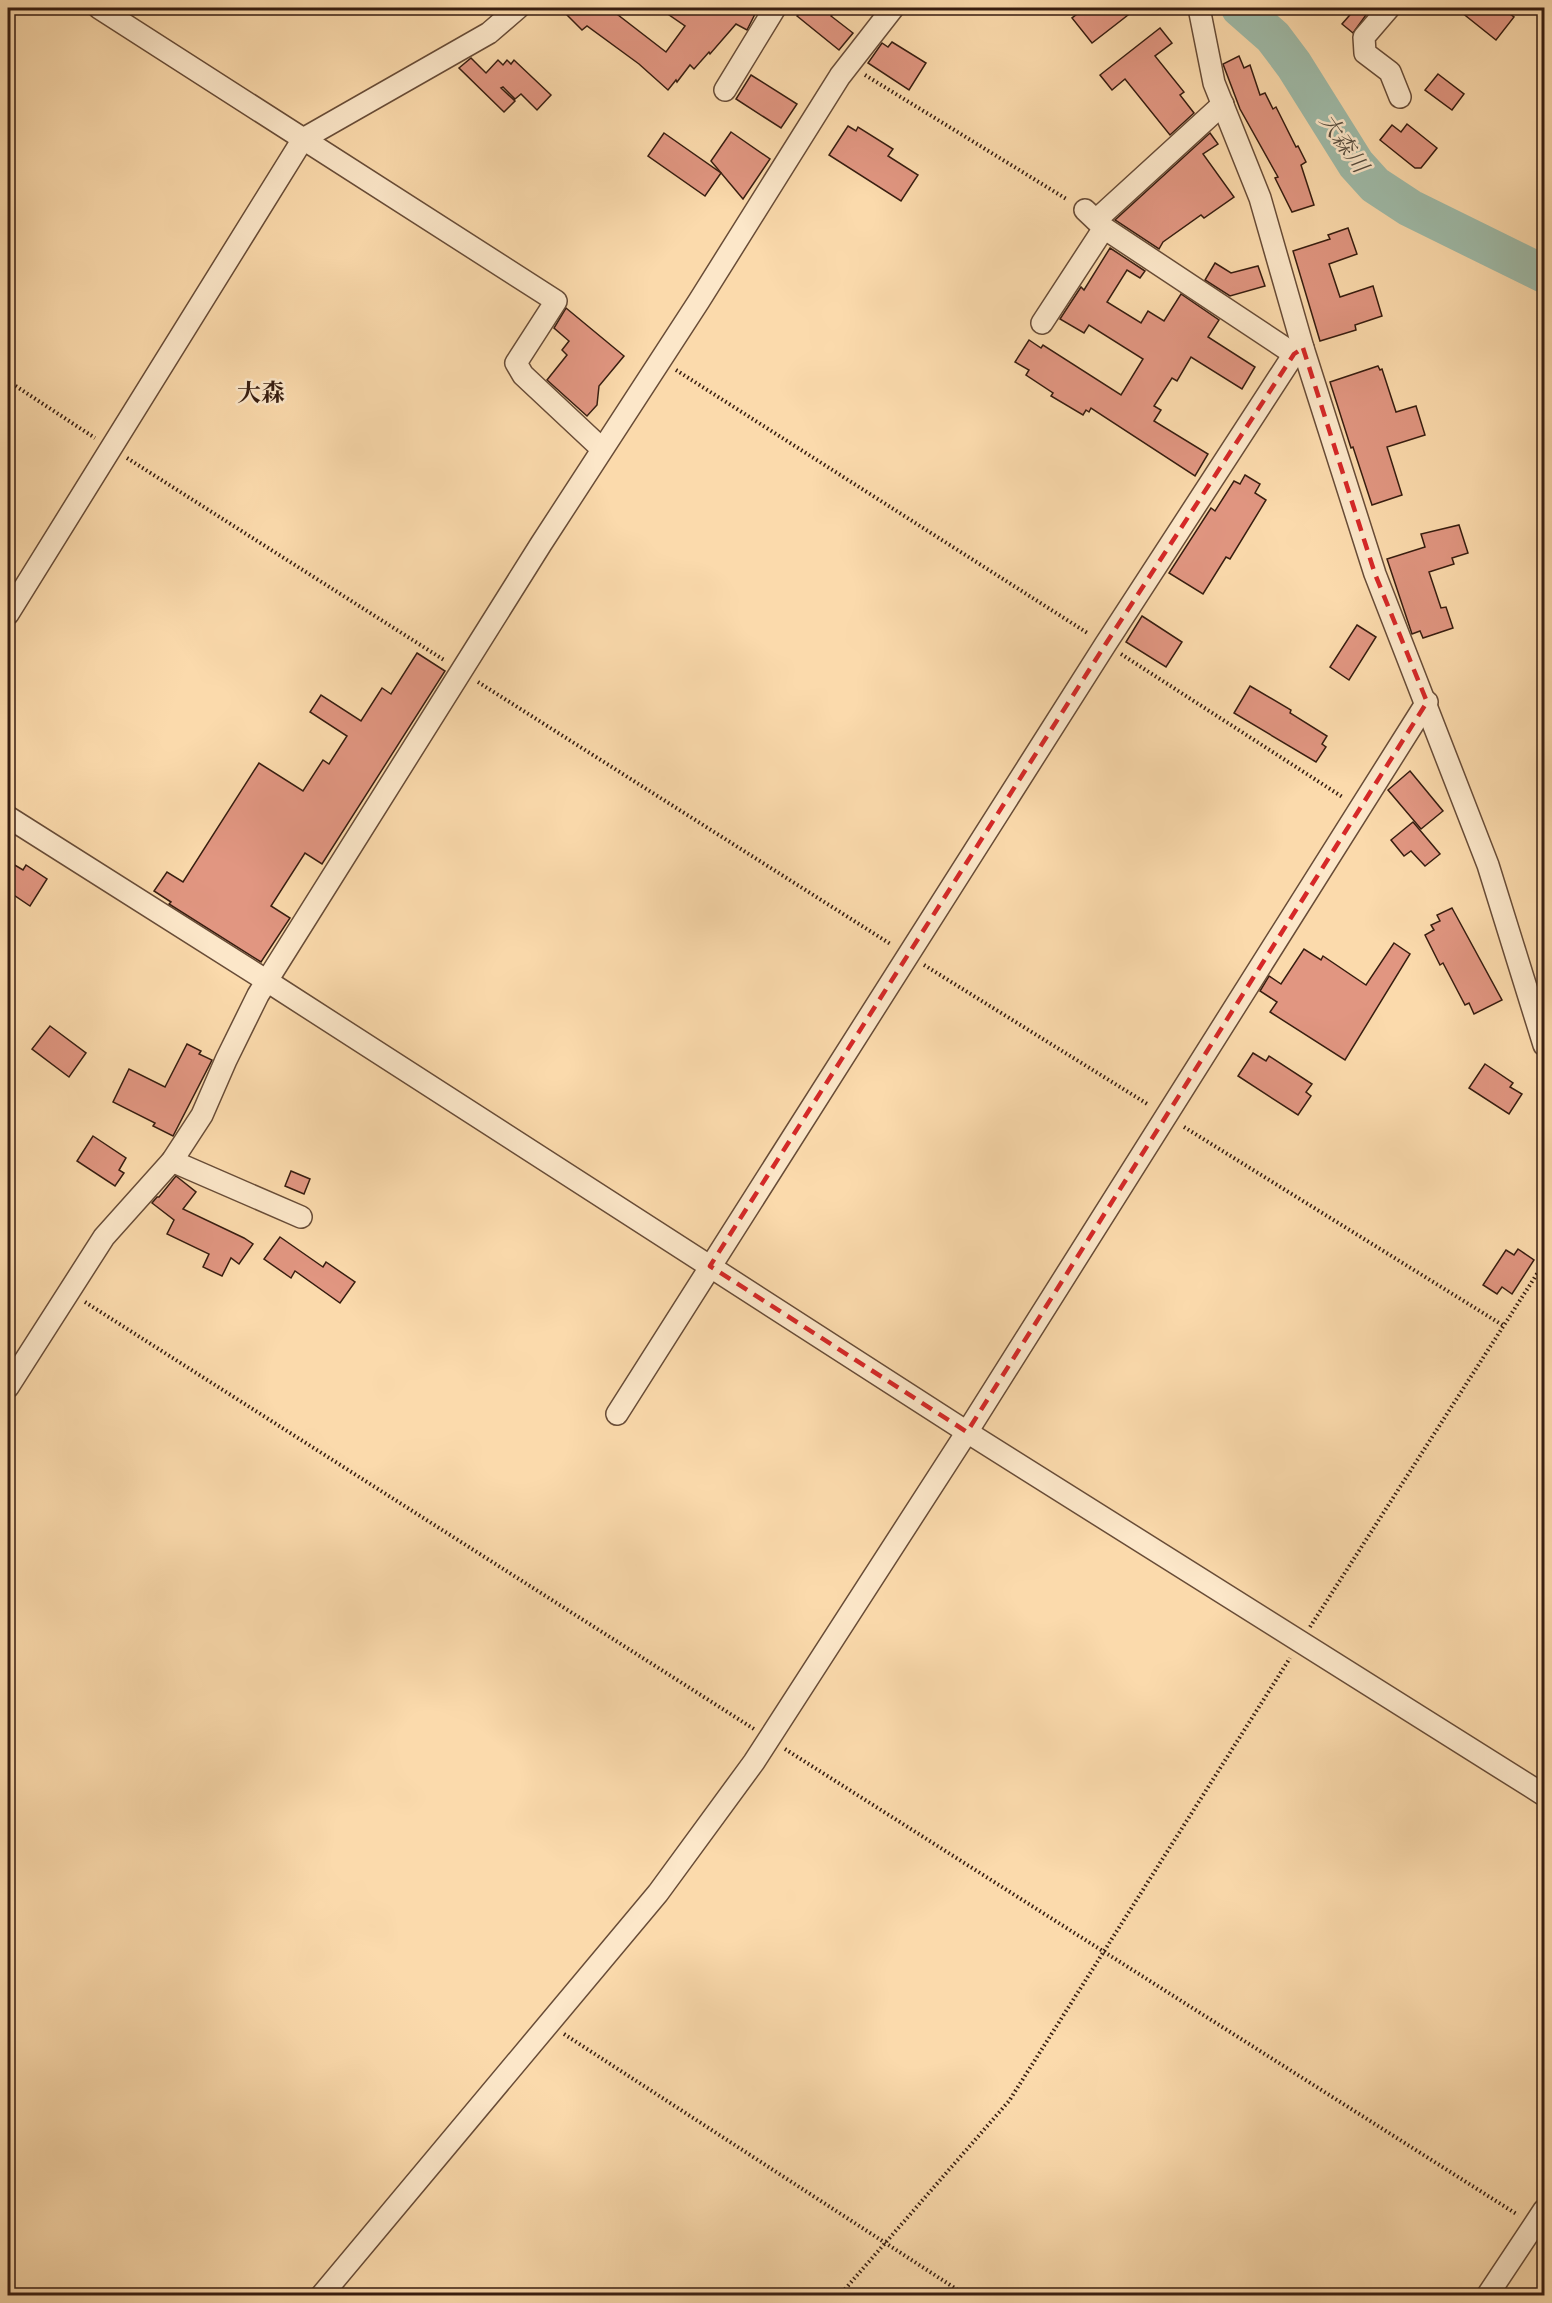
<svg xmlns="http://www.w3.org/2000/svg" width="1552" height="2303" font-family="'IM FELL Great Primer','Noto Serif JP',serif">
<rect width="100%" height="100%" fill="#fbdaac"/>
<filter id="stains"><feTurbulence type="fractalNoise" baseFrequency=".00333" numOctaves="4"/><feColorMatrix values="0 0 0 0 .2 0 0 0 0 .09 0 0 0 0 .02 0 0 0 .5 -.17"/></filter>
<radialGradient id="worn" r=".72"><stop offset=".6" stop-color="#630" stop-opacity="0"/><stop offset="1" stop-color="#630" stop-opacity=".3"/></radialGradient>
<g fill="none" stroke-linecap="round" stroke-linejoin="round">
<path stroke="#9fbba9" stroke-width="38" d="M1240,8L1273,37L1294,65L1356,164L1375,185L1410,208L1544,274"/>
</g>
<g fill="#e19681" stroke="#371d10" stroke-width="1.5">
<path d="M560,8H609L666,52L685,26L659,8H758L747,30L736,24L710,54L709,52L694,69L690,65L677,82L676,80L668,90L639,64L587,26L582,30Z"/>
<path d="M805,8H838L831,16L853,33L839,50L797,16Z"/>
<path d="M1085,8H1137L1092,43L1072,18Z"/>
<path d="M1356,8L1366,15L1353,33L1342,24Z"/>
<path d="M1456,8H1502L1514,17L1496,40Z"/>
<path d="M1160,28L1172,43L1155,56L1184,92L1180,95L1194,113L1170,135L1125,79L1112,90L1100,75Z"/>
<path d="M892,42L926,63L909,90L868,63L882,43L888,47Z"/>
<path d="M1239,56L1244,68L1250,65L1260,95L1265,93L1273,109L1276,107L1296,147L1298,146L1306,162L1301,165L1314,205L1292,212L1275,178L1278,177L1240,109L1223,64Z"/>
<path d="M471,58L486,73L498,60L503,65L507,60L511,64L514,60L551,95L537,110L521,94L515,99L503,87L501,88L515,101L504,112L459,68Z"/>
<path d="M1438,74L1464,94L1452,110L1425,90Z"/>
<path d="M751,75L797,104L781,128L736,99Z"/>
<path d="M1407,124L1437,148L1421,168H1415L1380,140L1392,125L1401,132Z"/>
<path d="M848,126L856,131L858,127L893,149L888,156L918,175L901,201L829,155Z"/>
<path d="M731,132L770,159L743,199L711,161Z"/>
<path d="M664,133L721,173L705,196L648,156Z"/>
<path d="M1210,133L1218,144L1203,154L1234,197L1204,218L1201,215L1163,242L1159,249L1115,220Z"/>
<path d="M1348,228L1357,254L1329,264L1340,297L1373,286L1382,316L1355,325L1356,330L1320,341L1293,251L1330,239L1328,235Z"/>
<path d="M1110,248L1145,271L1140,278L1127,270L1107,302L1141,323L1148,311L1164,321L1181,294L1219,320L1208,337L1255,367L1242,389L1191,357L1177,381L1172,378L1154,406L1161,410L1154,421L1208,454L1195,476L1091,408L1089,412L1086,410L1083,415L1051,396L1053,393L1026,375L1029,370L1015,362L1029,340L1041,348L1043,345L1121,395L1143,359L1089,325L1084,333L1060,319L1081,287L1084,290Z"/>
<path d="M1215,263L1231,273L1258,266L1265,286L1230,296L1205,280Z"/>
<path d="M566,308L624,356L599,386L597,405L587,416L547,380L567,355L562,350L569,341L554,328Z"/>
<path d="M1378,366L1380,370L1382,369L1396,412L1416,406L1425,435L1387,447L1402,495L1372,505L1353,447L1351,448L1330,382Z"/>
<path d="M1245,475L1260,484L1255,493L1266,500L1230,559L1226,557L1203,594L1169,573L1211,508L1215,511L1234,481L1240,484Z"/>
<path d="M1459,525L1468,553L1452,558L1454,564L1429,572L1441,608L1446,607L1453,628L1423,638L1420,631L1412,634L1387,559L1425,547L1421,534Z"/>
<path d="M1142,616L1182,642L1166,667L1126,642Z"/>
<path d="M1357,625L1376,637L1349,680L1330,667Z"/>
<path d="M417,653L445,671L322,864L305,853L271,906L290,918L261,962L169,904L171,902L154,891L167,872L183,882L259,763L303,791L323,760L329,764L347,736L310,712L321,695L361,721L382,688L391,694Z"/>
<path d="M1250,686L1291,710L1290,713L1327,736L1322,744L1326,747L1316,762L1234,713Z"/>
<path d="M1410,771L1443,811L1421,829L1388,790Z"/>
<path d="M1413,822L1440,854L1425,866L1411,851L1404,856L1391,840Z"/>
<path d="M13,864L23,870L26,865L47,879L30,906L8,891V873Z"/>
<path d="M1452,908L1502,1000L1474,1014L1469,1003L1465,1005L1443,963L1440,965L1425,935L1434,930L1431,925L1440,921L1437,915Z"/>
<path d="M1394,943L1410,954L1345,1060L1270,1012L1277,1002L1260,991L1269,976L1281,984L1304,949L1321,960L1323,956L1366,985Z"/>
<path d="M50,1026L86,1053L69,1077L32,1049Z"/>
<path d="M187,1044L201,1051L199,1054L212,1060L173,1136L153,1126L155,1123L113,1102L129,1069L165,1087Z"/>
<path d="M1253,1053L1266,1061L1269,1056L1312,1084L1306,1092L1311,1096L1298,1115L1238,1076Z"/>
<path d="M1485,1064L1513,1083L1510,1087L1522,1094L1509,1114L1469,1088Z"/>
<path d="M93,1136L126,1158L119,1170L124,1173L115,1186L77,1161Z"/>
<path d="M291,1171L310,1179L304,1194L285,1186Z"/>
<path d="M176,1176L196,1192L183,1209L244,1238L253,1244L239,1264L231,1258L222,1276L203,1267L209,1254L167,1234L174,1220L152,1203L157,1197H159Z"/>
<path d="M280,1237L323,1267L326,1262L355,1282L340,1303L295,1271L291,1278L264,1259Z"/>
<path d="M1518,1249L1534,1260L1512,1294L1502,1287L1497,1294L1483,1285L1506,1250L1514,1255Z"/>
</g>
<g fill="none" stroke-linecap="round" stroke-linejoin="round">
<defs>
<g id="minor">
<path d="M99,8L556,301L516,363L523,375L602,449"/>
<path d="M1199,8L1214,83L1260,198L1303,348L1375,574L1488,865L1544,1045"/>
<path d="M1389,8L1364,37L1365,53L1390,72L1400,97"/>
<path d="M725,90L775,8"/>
<path d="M1085,210L1104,228L1294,354"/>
<path d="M1096,220L1223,104"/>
<path d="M1042,323L1104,228"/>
<path d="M8,614L303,139L489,33L518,8"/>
<path d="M8,817L267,981L967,1432L1544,1795"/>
<path d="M172,1161L301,1217"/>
<path d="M8,1387L104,1237L172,1161L202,1115L226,1060L258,995L541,544L699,301L840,76L893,8"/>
<path d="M617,1414L1105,645L1294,354L1303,348"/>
<path d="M321,2296L658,1893L754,1762L967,1432L1427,702"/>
<path d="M1487,2296L1544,2210"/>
</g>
</defs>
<use href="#minor" stroke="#684c37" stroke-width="24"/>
<g stroke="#371d10" stroke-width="4" stroke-dasharray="1.5 3" stroke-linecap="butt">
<path d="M865,75L1068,200"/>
<path d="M676,370L1089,634"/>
<path d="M8,381L95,438"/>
<path d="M127,458L444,660"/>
<path d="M1121,654L1344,798"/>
<path d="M478,682L892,945"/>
<path d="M924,965L1149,1105"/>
<path d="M1184,1127L1504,1326"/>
<path d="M85,1302L754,1729"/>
<path d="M1310,1627L1544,1263"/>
<path d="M785,1749L1518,2215"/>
<path d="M564,2034L967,2296"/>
<path d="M839,2296L1009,2101L1290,1658"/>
</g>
<use href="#minor" stroke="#fce7c9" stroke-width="21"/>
</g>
<path fill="none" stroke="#d62828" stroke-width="4.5" stroke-dasharray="12 8" stroke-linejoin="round" d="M1303,348L1375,574L1427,702L967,1432L710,1266L1105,645L1294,354Z"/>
<g text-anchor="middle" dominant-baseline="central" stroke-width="5" stroke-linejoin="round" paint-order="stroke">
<g font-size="22" font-style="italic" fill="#564c3e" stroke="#fce7c9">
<text transform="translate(1344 143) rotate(55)">大森川</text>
</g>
<g font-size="24" font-weight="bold" fill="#371d10" stroke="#fce7c9">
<text x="261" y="393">大森</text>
</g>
</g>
<rect width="1552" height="2303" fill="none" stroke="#fbdaac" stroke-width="30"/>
<rect x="9" y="9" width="1534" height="2285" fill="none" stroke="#371d10" stroke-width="3"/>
<rect x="15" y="15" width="1522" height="2273" fill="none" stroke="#371d10" stroke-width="1.5"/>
<rect width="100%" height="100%" filter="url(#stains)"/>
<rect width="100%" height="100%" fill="url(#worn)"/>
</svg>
